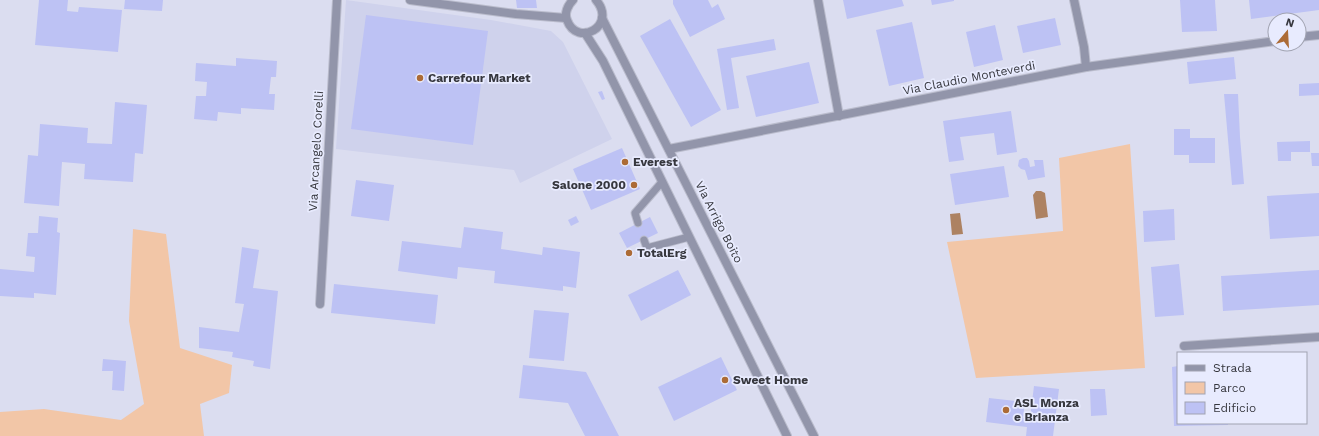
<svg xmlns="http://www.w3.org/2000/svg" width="1319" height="436" font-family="'Work Sans',sans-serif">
<rect width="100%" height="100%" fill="#dbddf0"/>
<path fill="#cfd2ec" d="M346,0L491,20L551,31L563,42L612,139L520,183L514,170L336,149Z"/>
<g fill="#f2c6a7">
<path d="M1130,144L1145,368L976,378L947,242L1063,231L1059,158Z"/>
<path d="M133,229L166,234L180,348L232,365L229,393L200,404L204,436H0V412L44,409L121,420L144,404L129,321Z"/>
</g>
<g fill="#ad8262">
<path d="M1036,191H1041L1045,193L1048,217L1036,219L1033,195Z"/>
<path d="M960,213L963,234L952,235L950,214Z"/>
</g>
<g fill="#bdc2f4">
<path d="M39,0H68L67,11L78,12L79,7L122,10L118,52L35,45Z"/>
<path d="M125,0H163L162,11L124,9Z"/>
<path d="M516,0H536L537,8H517Z"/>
<path d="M673,0H708L712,8L718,4L725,19L690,37L673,4Z"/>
<path d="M843,0H902L904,6L847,19Z"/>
<path d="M931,0H954V1L932,5Z"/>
<path d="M1180,0H1215L1217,31L1182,32Z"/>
<path d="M1249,0H1319V10L1251,19Z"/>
<path d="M366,15L488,31L473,145L351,129Z"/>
<path d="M1055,18L1061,45L1023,53L1017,26Z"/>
<path d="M670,19L721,110L691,127L640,36Z"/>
<path d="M912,22L924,78L889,86L876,30Z"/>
<path d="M995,25L1003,60L974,67L966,32Z"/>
<path d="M774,39L776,50L731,58L739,108L727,110L717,49Z"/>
<path d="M1234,57L1236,79L1189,84L1187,62Z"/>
<path d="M236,58L277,61L276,77H271L269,94H275L274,110L241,108V114L218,112L217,121L194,119L196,96H206L207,82L195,81L196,63L236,66Z"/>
<path d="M809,62L819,103L756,117L746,76Z"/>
<path d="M1319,83V95L1299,96V84Z"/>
<path d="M602,91L605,99L602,100L598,92Z"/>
<path d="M1224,94H1238L1240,137L1244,184L1232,185Z"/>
<path d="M115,102L147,105L143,154L135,153L133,182L84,179L85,164L62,162L59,206L24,203L28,155L38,156L40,124L88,128L87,143L112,144Z"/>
<path d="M1011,111L1017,152L997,155L994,133L960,137L964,160L949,162L943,121Z"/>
<path d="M1174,129H1190V138H1215V163H1189V155H1174Z"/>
<path d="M1310,141V152H1291V161H1278L1277,142Z"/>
<path d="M622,148L640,189L591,210L573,169Z"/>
<path d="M1311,153H1319V166H1312Z"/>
<path d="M1023,158H1027L1029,161L1030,167L1035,166L1034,160H1043L1045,177L1028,180L1025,170L1021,169L1018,166L1019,160Z"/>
<path d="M1004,166L1009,197L955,205L950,174Z"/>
<path d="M356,180L394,185L389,221L351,216Z"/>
<path d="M1319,193V236L1270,239L1267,196Z"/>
<path d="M1174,209L1175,240L1144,242L1143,211Z"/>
<path d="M39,216L58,218L57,232L60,233L56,295L34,293V298L0,296V269L34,272L35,257L26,256L28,233H38Z"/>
<path d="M576,216L579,222L571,226L568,220Z"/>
<path d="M650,217L658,233L627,248L619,233Z"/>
<path d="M464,227L503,232L501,249L542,255L543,247L580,252L576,288L563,286V291L494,283L495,271L458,267L457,279L398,271L402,241L461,248Z"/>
<path d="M242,247L259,250L253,288L278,291L270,369L253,366L254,361L232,357L233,352L199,348V327L239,332L244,304L235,303Z"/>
<path d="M1179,264L1184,315L1155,317L1151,267Z"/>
<path d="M678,270L691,295L641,321L628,295Z"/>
<path d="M1319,270V305L1223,311L1221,276Z"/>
<path d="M334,284L438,295L435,324L331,313Z"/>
<path d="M534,310L569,313L564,361L529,358Z"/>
<path d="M721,357L737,390L674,421L658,387Z"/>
<path d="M103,359L126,361L124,391L112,390L113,371H102Z"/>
<path d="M523,365L586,372L619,436H585L568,403L519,398Z"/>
<path d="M1178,366V423H1228V425L1174,426L1172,367Z"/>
<path d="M1034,386L1059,389L1053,436H1026L1027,427L986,422L989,398L1025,402L1023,418H1030Z"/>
<path d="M1090,389H1105L1107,415L1091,416Z"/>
</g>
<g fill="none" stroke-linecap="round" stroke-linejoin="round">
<defs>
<g id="service">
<path d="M638,223L635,213L662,182"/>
<path d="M644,240L647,248L689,237"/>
</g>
<g id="minor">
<path d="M410,0L516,14L566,18"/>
<path d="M818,0L839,116"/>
<path d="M1074,0L1084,47L1086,67"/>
<path d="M1299,37L1319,35"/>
<path d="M669,149L1086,67L1275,41"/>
<path d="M320,304L337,0"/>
<path d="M1184,346L1319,337"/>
</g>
<g id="tertiary">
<path d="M573,0C568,5 564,13 567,20C577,48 618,26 596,0"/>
<path d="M602,18L814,436"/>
<path d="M585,33L603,61L787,436"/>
</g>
</defs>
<use href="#service" stroke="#babccc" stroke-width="9"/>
<use href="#minor" stroke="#babccc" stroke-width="10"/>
<use href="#tertiary" stroke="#babccc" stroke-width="10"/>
<use href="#service" stroke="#9295aa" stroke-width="7"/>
<use href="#minor" stroke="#9295aa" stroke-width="8"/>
<use href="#tertiary" stroke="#9295aa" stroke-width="8"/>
</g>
<g fill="#ac6b36" stroke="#e8ebfe" stroke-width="1.5">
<circle cx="420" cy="78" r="4"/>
<circle cx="625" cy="162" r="4"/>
<circle cx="634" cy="185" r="4"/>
<circle cx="629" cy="253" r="4"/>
<circle cx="725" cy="380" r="4"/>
<circle cx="1006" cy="410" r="4"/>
</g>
<g text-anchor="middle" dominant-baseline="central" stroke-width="3.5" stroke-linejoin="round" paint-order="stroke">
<g font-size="12" font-weight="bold" fill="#36373e" stroke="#e8ebfe" text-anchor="start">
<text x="428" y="78">Carrefour Market</text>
<text x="633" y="162">Everest</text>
<text x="626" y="185" text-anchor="end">Salone 2000</text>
<text x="637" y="253">TotalErg</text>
<text x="733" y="380">Sweet Home</text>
<text x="1014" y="403">ASL Monza<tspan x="1014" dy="14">e Brianza</tspan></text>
</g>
<g font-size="12" fill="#36373e" stroke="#e8ebfe">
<text transform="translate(969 78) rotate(-11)">Via Claudio Monteverdi</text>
<text transform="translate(316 151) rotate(-87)">Via Arcangelo Corelli</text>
<text transform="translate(719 222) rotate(63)">Via Arrigo Boito</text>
</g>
</g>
<rect x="1177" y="352" width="130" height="72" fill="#e8ebfe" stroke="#a1a3b1"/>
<rect x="1185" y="365" width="20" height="6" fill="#9295aa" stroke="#a1a3b1"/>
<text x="1213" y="372" font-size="12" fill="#36373e">Strada</text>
<rect x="1185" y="382" width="20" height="12" fill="#f2c6a7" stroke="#a1a3b1"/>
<text x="1213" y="392" font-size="12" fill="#36373e">Parco</text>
<rect x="1185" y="402" width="20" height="12" fill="#bdc2f4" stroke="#a1a3b1"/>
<text x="1213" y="412" font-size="12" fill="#36373e">Edificio</text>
<g transform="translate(1287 32) rotate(18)"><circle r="19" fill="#e8ebfe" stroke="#a1a3b1"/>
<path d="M0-3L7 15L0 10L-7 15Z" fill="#ac6b36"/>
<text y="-6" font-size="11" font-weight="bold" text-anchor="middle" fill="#36373e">N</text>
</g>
</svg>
